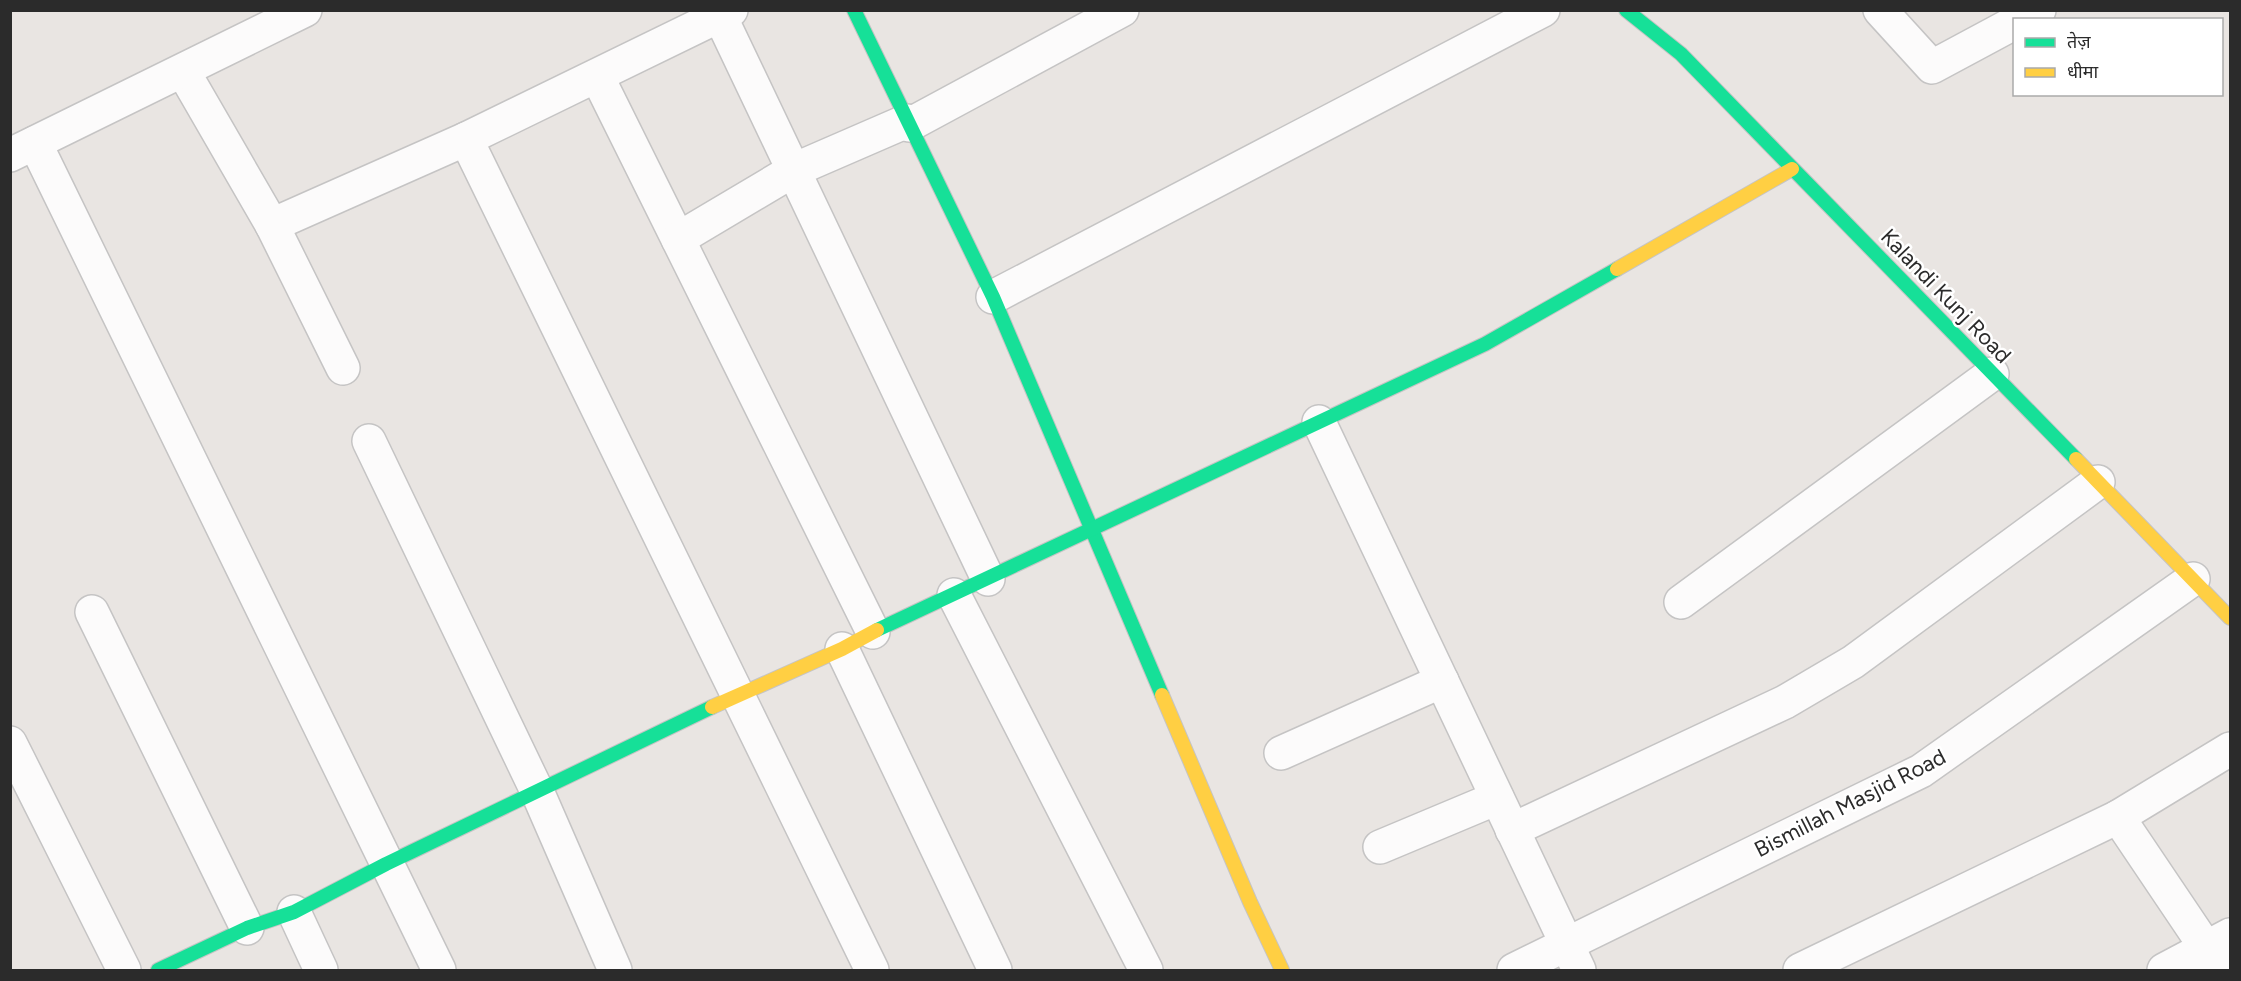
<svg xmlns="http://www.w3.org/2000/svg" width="2241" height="981" font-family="Figtree,'Noto Sans Devanagari',sans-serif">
<rect width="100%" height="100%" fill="#e9e5e2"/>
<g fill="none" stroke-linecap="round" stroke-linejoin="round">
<defs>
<g id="street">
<path d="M1880,10L1932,67L2014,23"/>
<path d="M720,16L988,579"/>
<path d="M2022,20L2039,10"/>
<path d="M183,71L272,225L343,368"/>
<path d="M597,76L873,632"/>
<path d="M909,125L1122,10"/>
<path d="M466,139L872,970"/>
<path d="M35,143L439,970"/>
<path d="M10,155L305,10"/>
<path d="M272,225L466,139L731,10"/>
<path d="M678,239L794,170L907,121"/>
<path d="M993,297L1543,10"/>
<path d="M1319,422L1579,970"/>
<path d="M369,441L537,791L615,970"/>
<path d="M954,595L1146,970"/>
<path d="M1681,602L1992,374"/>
<path d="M92,612L247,928"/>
<path d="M842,649L995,970"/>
<path d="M10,743L124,970"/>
<path d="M1281,753L1442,681"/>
<path d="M2118,817L2221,970"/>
<path d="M1512,830L1785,702L1853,662L2098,482"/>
<path d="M1380,847L1497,798"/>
<path d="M294,912L321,970"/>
<path d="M1514,970L1921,771L2193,579"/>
<path d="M1800,970L2118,817L2230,749"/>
<path d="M2164,970L2230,935"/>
</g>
<g id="fast">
<path d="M854,10L993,297L1162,695"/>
<path d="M1626,10L1681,54L2076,459"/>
<path d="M877,630L1485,344L1617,269"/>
<path d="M158,970L247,928L294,912L386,864L712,707"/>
</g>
<g id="slow">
<path d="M1617,269L1792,169"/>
<path d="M2076,459L2230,618"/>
<path d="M1162,695L1250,902L1282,970"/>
<path d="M712,707L842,649L877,630"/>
</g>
</defs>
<use href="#street" stroke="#c5c4c4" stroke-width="36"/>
<use href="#fast" stroke="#c5c4c4" stroke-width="16"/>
<use href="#slow" stroke="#c5c4c4" stroke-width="16"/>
<use href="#street" stroke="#fcfbfb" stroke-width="33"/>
<use href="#fast" stroke="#16e098" stroke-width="14"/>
<use href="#slow" stroke="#ffcf43" stroke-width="14"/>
</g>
<g text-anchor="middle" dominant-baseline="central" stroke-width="5" stroke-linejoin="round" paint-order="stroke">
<g font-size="22" fill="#2b2b2b" stroke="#fff">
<text transform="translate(1946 296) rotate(46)">Kalandi Kunj Road</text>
<text transform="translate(1850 803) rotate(-27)">Bismillah Masjid Road</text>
</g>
</g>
<rect width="2241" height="981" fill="none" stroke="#2b2b2b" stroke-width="24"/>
<rect x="2013" y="18" width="210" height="78" fill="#ffffff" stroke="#aaaaaa" stroke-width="1.5"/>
<rect x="2025" y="38" width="30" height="9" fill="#16e098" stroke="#aaaaaa" stroke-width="1.5"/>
<text x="2067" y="48" font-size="18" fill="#2b2b2b">तेज़</text>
<rect x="2025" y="68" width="30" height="9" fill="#ffcf43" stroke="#aaaaaa" stroke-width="1.5"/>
<text x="2067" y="78" font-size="18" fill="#2b2b2b">धीमा</text>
</svg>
